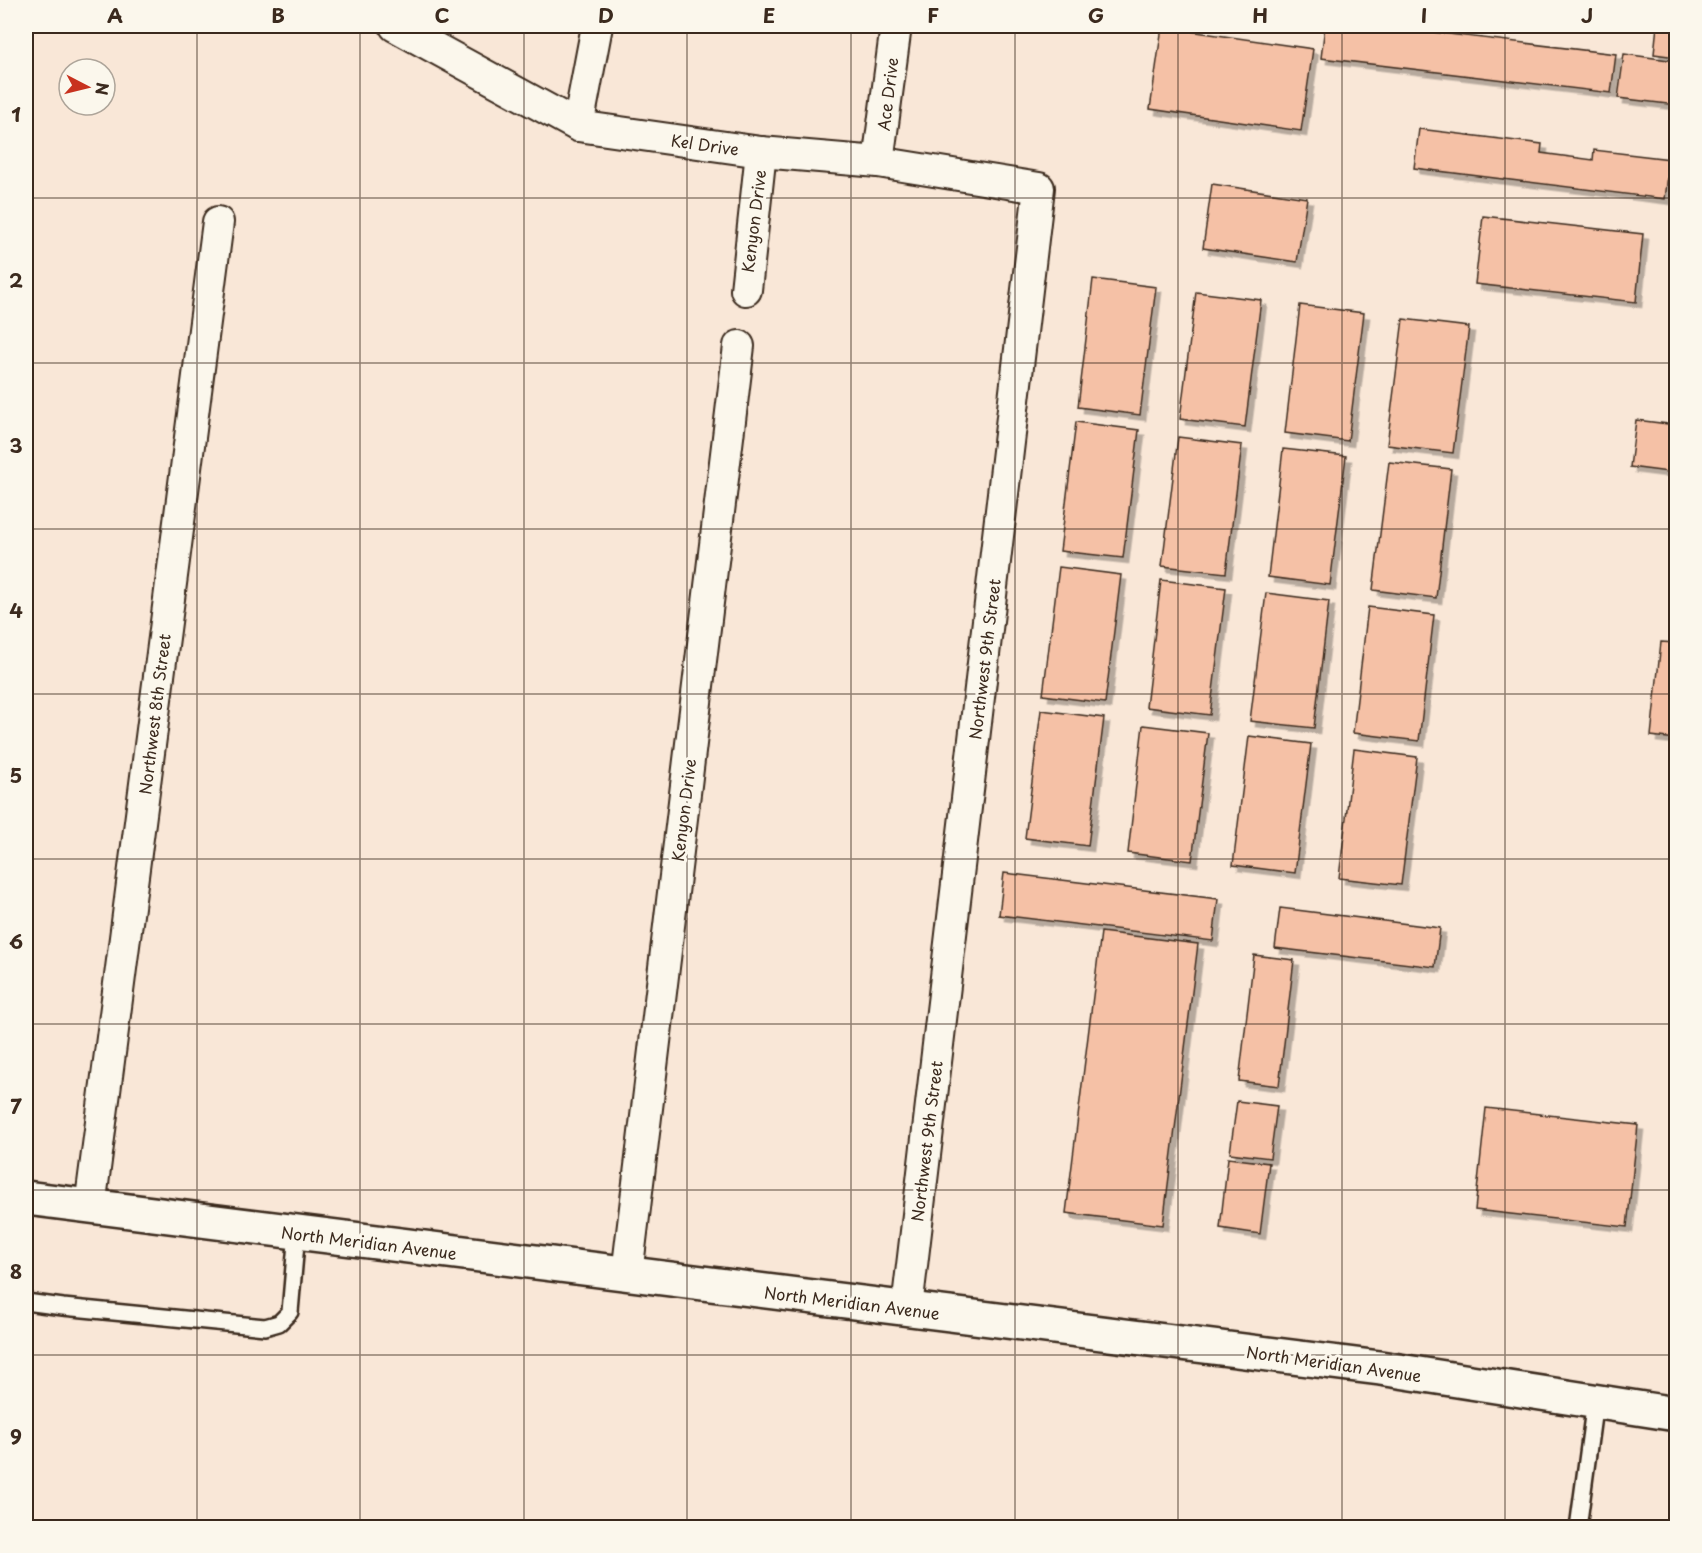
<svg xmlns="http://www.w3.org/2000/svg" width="1702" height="1553" font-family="'Playpen Sans',sans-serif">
<defs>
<filter id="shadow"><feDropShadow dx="5.5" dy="5.5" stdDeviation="0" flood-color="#0004"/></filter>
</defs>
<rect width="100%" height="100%" fill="#f9e7d7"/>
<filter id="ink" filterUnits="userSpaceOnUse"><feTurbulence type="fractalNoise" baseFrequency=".0167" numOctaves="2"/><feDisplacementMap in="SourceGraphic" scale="12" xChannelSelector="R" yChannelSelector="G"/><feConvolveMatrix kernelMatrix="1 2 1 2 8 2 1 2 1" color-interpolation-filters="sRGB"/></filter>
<g filter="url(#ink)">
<g fill="#f5c1a6" stroke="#3b2a1e" stroke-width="1.5" filter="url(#shadow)">
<path d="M1325,26H1381L1616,54L1611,93L1321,58Z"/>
<path d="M1657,26H1676V57L1654,54Z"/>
<path d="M1162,27L1313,49L1301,131L1150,109Z"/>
<path d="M1624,54L1676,61V105L1618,98Z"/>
<path d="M1419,129L1542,144L1541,153L1593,160L1594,150L1670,159L1665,199L1414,168Z"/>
<path d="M1212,184L1307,198L1297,262L1203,248Z"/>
<path d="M1483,216L1643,234L1636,302L1475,284Z"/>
<path d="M1093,279L1156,287L1140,415L1078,407Z"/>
<path d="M1196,292L1261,300L1245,427L1180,419Z"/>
<path d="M1300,305L1364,313L1348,441L1285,433Z"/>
<path d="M1403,319L1469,327L1453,453L1387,445Z"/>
<path d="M1636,420L1676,425V473L1630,467Z"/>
<path d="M1076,422L1139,430L1123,558L1060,551Z"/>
<path d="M1178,437L1242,445L1226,573L1162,566Z"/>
<path d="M1283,449L1346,456L1330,585L1268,577Z"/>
<path d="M1389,462L1451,469L1436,598L1373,590Z"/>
<path d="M1059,567L1121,575L1105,703L1043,695Z"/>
<path d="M1161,580L1226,588L1210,715L1146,707Z"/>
<path d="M1266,593L1329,601L1314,728L1250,721Z"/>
<path d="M1368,607L1434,615L1419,741L1353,733Z"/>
<path d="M1661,642L1676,643V739L1651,736Z"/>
<path d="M1041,710L1104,718L1088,846L1025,838Z"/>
<path d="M1143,725L1208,733L1192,861L1128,853Z"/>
<path d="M1249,736L1311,744L1295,873L1233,865Z"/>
<path d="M1354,749L1417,757L1401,885L1339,878Z"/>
<path d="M1004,873L1218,899L1213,941L999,915Z"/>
<path d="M1280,908L1440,928L1435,967L1275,948Z"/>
<path d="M1101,932L1198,944L1163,1225L1066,1213Z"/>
<path d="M1254,955L1294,960L1279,1086L1239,1081Z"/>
<path d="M1237,1101L1277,1106L1270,1158L1230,1153Z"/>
<path d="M1486,1108L1638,1125L1627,1227L1475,1210Z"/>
<path d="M1228,1158L1269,1163L1260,1234L1220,1228Z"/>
</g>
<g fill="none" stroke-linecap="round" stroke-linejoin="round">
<defs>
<g id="lane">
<path d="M26,1302L63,1307L265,1327L279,1323L290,1312L297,1232"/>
<path d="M1578,1528L1595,1401"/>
</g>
<g id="street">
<path d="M395,26L578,126L761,152L878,162L1039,188L907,1308"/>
<path d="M578,126L597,26"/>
<path d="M878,162L896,26"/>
<path d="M746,290L761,152"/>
<path d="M90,1207L218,222"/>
<path d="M627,1274L739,346"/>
</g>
<path id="secondary" d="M26,1198L1380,1368L1676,1414"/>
</defs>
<use href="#lane" stroke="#3b2a1e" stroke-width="20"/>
<use href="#street" stroke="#3b2a1e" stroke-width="34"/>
<use href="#secondary" stroke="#3b2a1e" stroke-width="38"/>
<use href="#lane" stroke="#fbf7ec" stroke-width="15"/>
<use href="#street" stroke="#fbf7ec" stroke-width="30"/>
<use href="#secondary" stroke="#fbf7ec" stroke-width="33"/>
</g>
</g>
<path fill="none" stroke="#3b2a1e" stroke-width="1.5" stroke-opacity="0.55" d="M197,26V1528M360,26V1528M524,26V1528M687,26V1528M851,26V1528M1015,26V1528M1178,26V1528M1342,26V1528M1505,26V1528M26,198H1676M26,363H1676M26,529H1676M26,694H1676M26,859H1676M26,1024H1676M26,1190H1676M26,1355H1676"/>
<g text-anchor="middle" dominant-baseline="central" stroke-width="6" stroke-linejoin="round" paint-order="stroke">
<g font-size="16" fill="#3b2a1e" stroke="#fbf7ec">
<text transform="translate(887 94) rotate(-83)">Ace Drive</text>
<text transform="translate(705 144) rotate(8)">Kel Drive</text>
<text transform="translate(753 221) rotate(-83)">Kenyon Drive</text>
<text transform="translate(984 659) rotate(-83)">Northwest 9th Street</text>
<text transform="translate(154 714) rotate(-83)">Northwest 8th Street</text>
<text transform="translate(683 810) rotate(-83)">Kenyon Drive</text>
<text transform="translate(926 1141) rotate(-83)">Northwest 9th Street</text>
<text transform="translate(369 1242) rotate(7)">North Meridian Avenue</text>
<text transform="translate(852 1302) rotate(7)">North Meridian Avenue</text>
<text transform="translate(1334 1363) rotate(8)">North Meridian Avenue</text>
</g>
</g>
<rect width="1702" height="1553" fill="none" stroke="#fbf7ec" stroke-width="66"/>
<g transform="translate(87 87) rotate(97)"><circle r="28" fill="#fbf7ec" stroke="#aea59a" stroke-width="1.5"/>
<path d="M0-4.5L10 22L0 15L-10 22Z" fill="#c8321e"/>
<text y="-9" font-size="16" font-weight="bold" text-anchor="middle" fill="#3b2a1e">N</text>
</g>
<rect x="33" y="33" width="1636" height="1487" fill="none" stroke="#3b2a1e" stroke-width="2"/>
<g font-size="20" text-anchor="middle" font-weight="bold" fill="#3b2a1e">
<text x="115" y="23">A</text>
<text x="278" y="23">B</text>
<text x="442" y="23">C</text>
<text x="606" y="23">D</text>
<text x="769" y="23">E</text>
<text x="933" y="23">F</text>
<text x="1096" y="23">G</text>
<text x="1260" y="23">H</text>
<text x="1424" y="23">I</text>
<text x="1587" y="23">J</text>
<text x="16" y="122">1</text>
<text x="16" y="288">2</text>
<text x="16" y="453">3</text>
<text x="16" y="618">4</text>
<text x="16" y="783">5</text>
<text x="16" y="949">6</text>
<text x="16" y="1114">7</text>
<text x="16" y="1279">8</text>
<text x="16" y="1444">9</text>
</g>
</svg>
